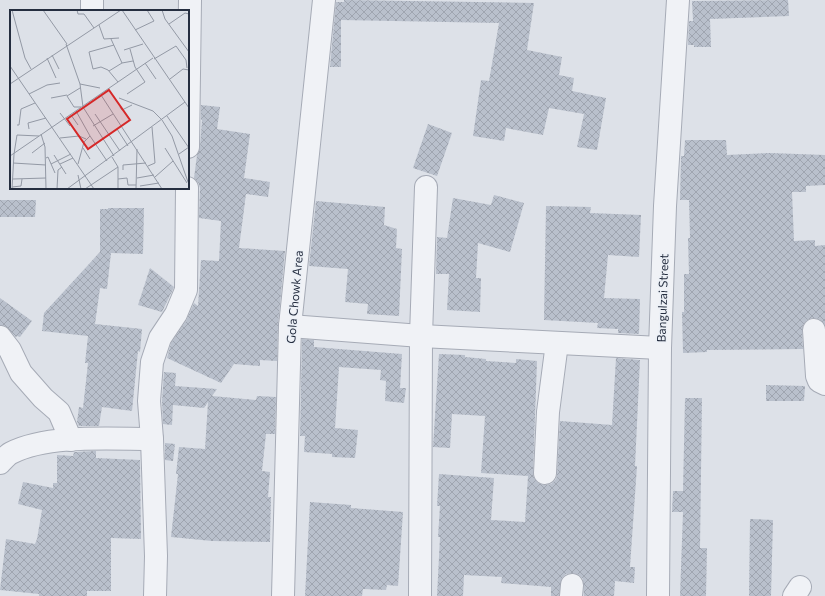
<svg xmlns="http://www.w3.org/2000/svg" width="825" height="596" font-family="Commissioner,sans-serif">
<defs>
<pattern id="building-cross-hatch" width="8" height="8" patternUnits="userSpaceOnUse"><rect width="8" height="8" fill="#b9c0cc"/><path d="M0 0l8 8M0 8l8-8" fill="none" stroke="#9fa5b0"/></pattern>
</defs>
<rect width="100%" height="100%" fill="#dde1e8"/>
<g fill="url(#building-cross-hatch)">
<path d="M344,0L534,3L527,50L562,57L559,75L574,78L572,91L606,98L597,150L577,147L584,114L549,108L543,135L506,128L504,141L473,136L481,80L489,81L499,23L341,20V67H330L336,2H344Z"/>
<path d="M788,0L789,16L710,19L711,47H694V45H688L689,21H693L692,1Z"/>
<path d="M201,105L220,107L217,129L250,134L244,178L270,182L268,197L246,194L239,248L285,251L278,325L277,361L260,360V366L234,364L221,383L167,358L171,343L186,321L194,303L198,306L201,260L219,261L221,221L199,218L200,188L198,182L194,178L197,155L200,147L202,120H201Z"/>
<path d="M428,124L452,133L437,176L413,168Z"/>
<path d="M685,140H726L727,155L770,153L825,155V185L806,186V192H792L794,241L815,240V246L825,245V325L819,319L813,318L807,320L803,325L802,330L803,349L707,350V352L683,353L682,312H684V274H689L688,238H690L689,200H680L681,156H684Z"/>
<path d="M494,195L524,203L510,252L478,243L476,278H481L480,312L447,310L449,274H436L437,237L447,238L453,198L491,205Z"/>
<path d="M0,200H36L35,217H0Z"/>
<path d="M316,201L385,207L384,225L397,229L396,248L402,249L399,316L367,314L368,304L345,302L348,269L309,266Z"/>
<path d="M546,206L591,207L590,213L641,215L639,257L608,255L604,298L640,299L639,334L618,333V329L597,328L598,323L544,320Z"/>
<path d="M108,208H144L143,254L111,253L107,289L100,288L95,324L142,329L140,352L138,351L132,411L102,407L99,426H79L77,422L79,407L83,408L88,363H85L88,336L42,331L44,313L100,252V209H108Z"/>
<path d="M150,268L174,287L162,312L138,305Z"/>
<path d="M0,298L32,321L20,337L17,336L16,337L5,326L0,325Z"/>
<path d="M302,339L314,340V347L402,354L400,388H406L404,403L385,401L386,381L380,380L381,370L339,367L335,428L358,430L355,458L332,457V454L304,452L305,436H300Z"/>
<path d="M439,354L465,355V357L486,359V361L516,363V359L537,361L533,472L534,478L538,483L545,485L551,484L556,479L557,474L560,421L612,425L616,358L640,360L635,466H637L630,567H635L634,583L615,581L614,596H584L583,579L579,575L573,573L566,574L562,578L559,596H551V587L501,583L502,577L464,575L463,596H437L440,537H438L440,506H437L439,474L494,478L491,520L525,522L528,476L481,473L485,416L452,414L450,448L433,447Z"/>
<path d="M164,372L176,373L175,386L217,389L212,396L256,400L257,396L276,397L275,434H266L262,471L270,472L268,497H271L270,542L212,541L171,537L178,474H176L179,447L205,449L208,402L204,408L173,405L172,425L163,424L162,401Z"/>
<path d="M766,385L805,386L804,401H766Z"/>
<path d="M685,398H702L700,548H707L706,596H680L683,512H672L673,491H683Z"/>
<path d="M165,443L175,444L173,461L165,460Z"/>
<path d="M96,451V458L140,460L141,539L111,538V591H87V596H39V594L0,590L6,539L35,544L37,539L42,510L18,504L23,482L53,488V483H57V455L73,456L74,452Z"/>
<path d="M310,502L351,505V508L403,512L398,586L387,585L386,590L363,589L362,596H305Z"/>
<path d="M750,519L773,520L771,596H749Z"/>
</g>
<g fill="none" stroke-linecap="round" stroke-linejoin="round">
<defs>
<g id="minor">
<path d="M92,11V0"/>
<path d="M188,147L190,0"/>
<path d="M290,326L421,336L660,348"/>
<path d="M814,330L817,376L819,381L825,384"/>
<path d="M0,337L10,350L21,373L43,398L59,412L71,440"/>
<path d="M152,439L149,401L152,362L160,338L176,314L186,290L187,188"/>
<path d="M0,463C3,460 7,455 11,453C48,434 111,439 152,439L156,556L155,596"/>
<path d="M545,473L548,412L557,343"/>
<path d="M283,596L290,326L324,0"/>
<path d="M420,596L421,336L426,187"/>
<path d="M571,596L572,585"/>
<path d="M658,596L660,348L665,206L678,0"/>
<path d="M794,596L800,587"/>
</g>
</defs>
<use href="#minor" stroke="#a6abb6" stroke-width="24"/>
<use href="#minor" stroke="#f0f2f6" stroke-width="22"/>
</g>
<g text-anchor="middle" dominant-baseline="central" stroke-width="3" stroke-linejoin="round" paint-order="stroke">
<g font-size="12" fill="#252e40" stroke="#ecf0f6">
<text transform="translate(294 297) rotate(-85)">Gola Chowk Area</text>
<text transform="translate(662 298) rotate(-88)">Bangulzai Street</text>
</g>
</g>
<g transform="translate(10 10)">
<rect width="179" height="179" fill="#dde1e8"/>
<path fill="none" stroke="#9399a5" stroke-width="1" d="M2,0L15,48L21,59M33,0L57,34M67,0L68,4H74L84,18M112,0L179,98M152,0L155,9L179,42M159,14L175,3L179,4M89,15L94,29L109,28M125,20L144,11L137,0M101,29L112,53M56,34L70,74L73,97L104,146M104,35L79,42L83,59L91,57L98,60L108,72M114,40L133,34M42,45L49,59M37,48L46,68M144,49L166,36L176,50L177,58M135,53L146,69M0,56L84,179M99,61L112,53L123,51M160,69L173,59L179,60M0,74L111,0M70,74L90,78M70,78L57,86L64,97H71M19,84L37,75L50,73M117,84L135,72L125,57L120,39M91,85L152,179M41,88L57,85M109,88L143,101L152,110L162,126L178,172M110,97L112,100L122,95M66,101L80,126M50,103L60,116M85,104L110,141M61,105L68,115M157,106L179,138M7,115H9L11,99L25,93M83,116L103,104M0,117V139M19,119L18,113L36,108M107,119L118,136M31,124L35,137L36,179M50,128L69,126L76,129M73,138L80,149M155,138L177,173M22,143L35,133M4,144L7,125L29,126M169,144L179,137M44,145L56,164M0,146L143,48M102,147L108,157V179M36,148L38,147L45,163M3,153L36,155M41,154L61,144M50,154L63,148M68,154L74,132L80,126L97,151M138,156L145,153L142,117M113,160V155L136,153M68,165L71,179M145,167L163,151M127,168L144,165M3,169L36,168M108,169L117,168L118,175H126M130,176L149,173M2,177L11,176L12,169M2,179L4,144M47,179L48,160L52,157M57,179L175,92M75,179L108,157M126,179L127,139"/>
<path fill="#d62828" fill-opacity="0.15" stroke="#d62828" stroke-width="2" d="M99,80L120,110L78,139L57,109Z"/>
<rect width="179" height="179" fill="none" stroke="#252e40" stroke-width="2"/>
</g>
</svg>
